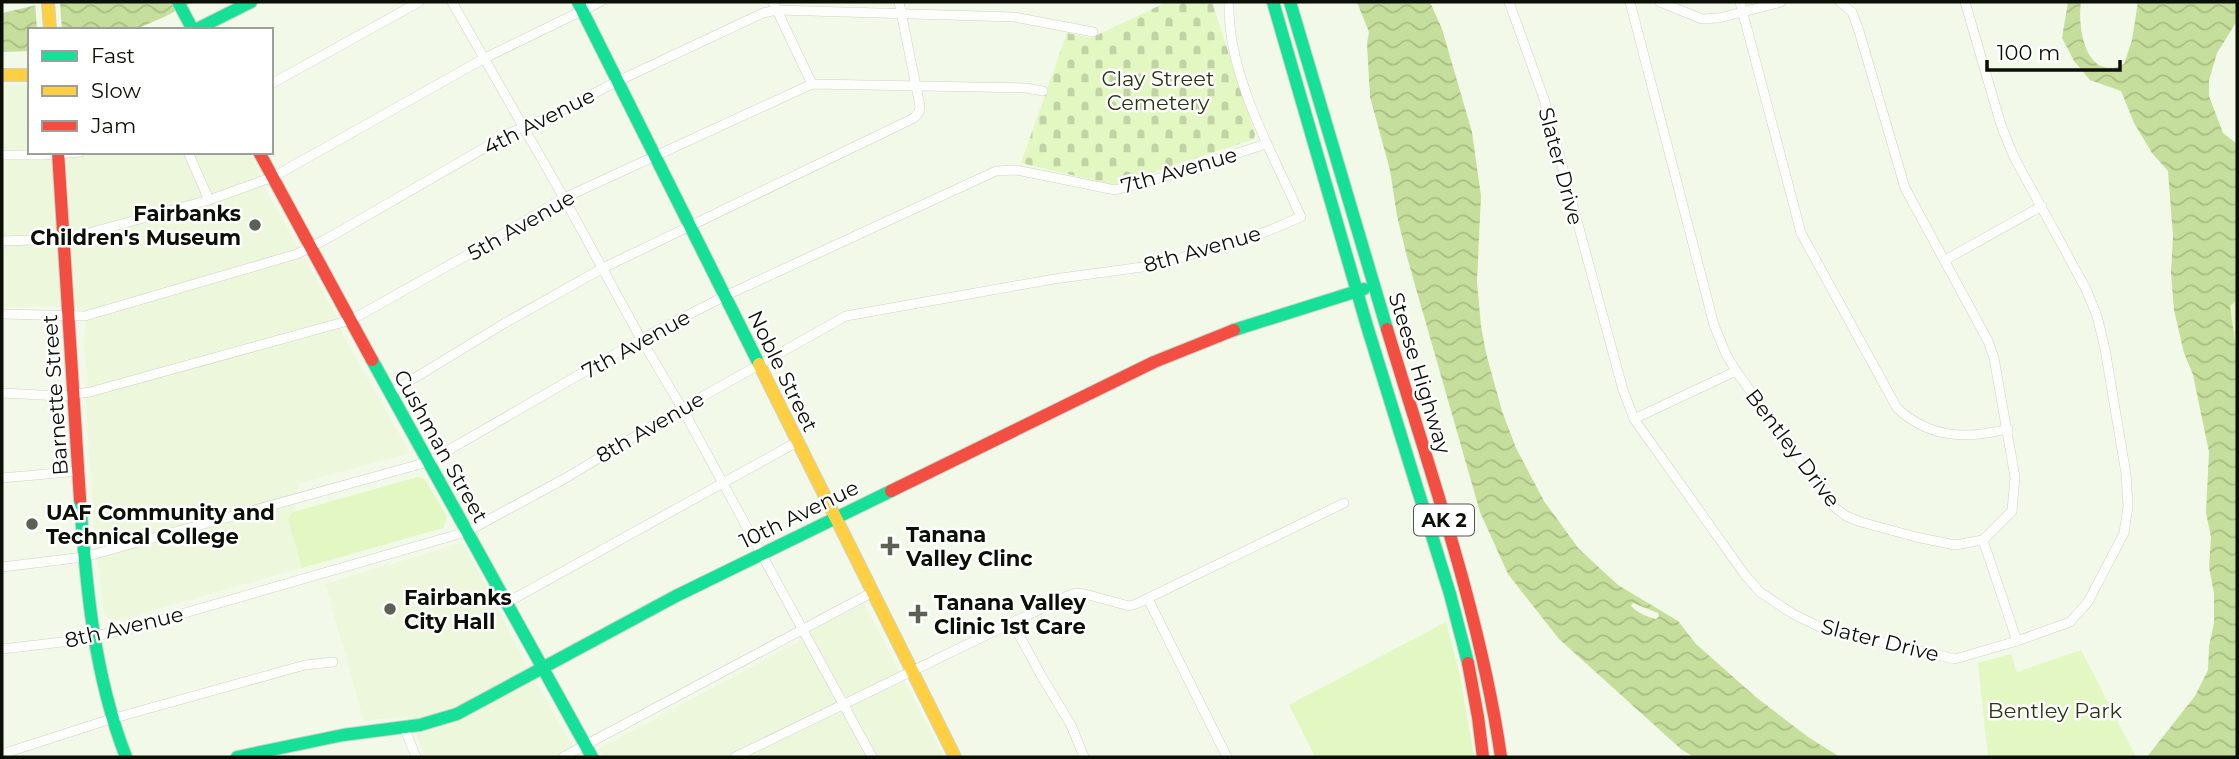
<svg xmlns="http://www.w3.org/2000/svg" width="2239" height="759" font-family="Montserrat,sans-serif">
<defs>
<pattern id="grass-dots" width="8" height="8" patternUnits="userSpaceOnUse" patternTransform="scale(1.75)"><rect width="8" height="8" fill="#e3f7c2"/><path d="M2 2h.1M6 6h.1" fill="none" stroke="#c1d3a5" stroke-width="1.8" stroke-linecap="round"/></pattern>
<pattern id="cemetery-stones" width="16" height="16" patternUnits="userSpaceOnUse" patternTransform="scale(1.75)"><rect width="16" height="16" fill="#e3f7c2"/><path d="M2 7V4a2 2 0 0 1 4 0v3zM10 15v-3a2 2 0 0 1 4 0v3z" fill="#c1d3a5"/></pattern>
<pattern id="water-waves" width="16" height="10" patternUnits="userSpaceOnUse" patternTransform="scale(1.75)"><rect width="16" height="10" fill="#c6de9b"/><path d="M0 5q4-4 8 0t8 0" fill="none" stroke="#a9bd84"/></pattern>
</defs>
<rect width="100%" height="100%" fill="#f2f9e8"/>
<g fill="#ecf7db">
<path d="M803,2H893V6Z"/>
<path d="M30,84V152H248L258,169L266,190L335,313L343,335L410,453L299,483L293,512L288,519L302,568L115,621L108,618L104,613L95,542L86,403L88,382L83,341L86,325L82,309L49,306L2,307V85Z"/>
<path d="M462,543L490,592L525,664L579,757H426L408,716L364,721L325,584Z"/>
<path d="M864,604L944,757H603L599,749L798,642L812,630Z"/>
</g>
<path fill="url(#grass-dots)" d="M2237,299V354L2230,305Z"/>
<path fill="url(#cemetery-stones)" d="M1167,2H1212L1255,134L1254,139L1114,185L1021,163L1067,33L1091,38Z"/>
<g fill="#e3f7c2">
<path d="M418,477L425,479L447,517L443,528L302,568L288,519L293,512Z"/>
<path d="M1446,622L1460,676L1474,757H1315L1289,705Z"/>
<path d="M2081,650L2135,755L2133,757H1988L1978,663L2011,654L2017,672Z"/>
</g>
<g fill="url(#water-waves)" fill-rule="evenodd">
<path d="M50,2H193L164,17L134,30H30V51L2,52V13Z"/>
<path d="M1357,2H1430L1442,29L1472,132L1481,196L1477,282L1481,326L1486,353L1502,411L1516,448L1544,501L1579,549L1618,585L1678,621L1696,644L1757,698L1808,737L1840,757H1694L1682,750L1559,639L1508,574L1480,512L1407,257L1397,216L1390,170L1370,97L1367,44L1369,32ZM1633,603L1658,613L1659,616L1656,619C1647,617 1638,613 1631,606Z"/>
<path d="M2068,2H2081C2077,27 2086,83 2124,64L2132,40L2138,2H2237V21L2217,53L2209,80V96L2223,133L2237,144V300L2230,306L2237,354L2236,757H2147L2195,696L2208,670L2209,646L2214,623V593L2209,567L2211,537L2206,513L2209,452L2193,375L2184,353L2174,310L2171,272L2173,236L2168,171L2152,153L2134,123L2121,91L2090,80L2074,61L2062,38Z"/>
</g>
<path fill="#f2f9e8" d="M35,2H60L62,30H37Z"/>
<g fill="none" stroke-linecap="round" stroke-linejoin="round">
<defs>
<g id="street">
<path d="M452,2L564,198L641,339L682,408L872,757"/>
<path d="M773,2L812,84"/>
<path d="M1509,2L1544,99L1623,390L1634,419L1745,575L1760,592L1793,614L1824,629L1955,659L2017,641L2070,622L2088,602L2124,533L2128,506L2126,474L2105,349L2097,316L2086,289L2014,157L2001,125L1965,2"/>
<path d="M1630,2L1714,325L1726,354L1736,371L1833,506L1846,516L1861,522L1916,537L1955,545L1983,540L2012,511L2015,477L1994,358L1988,341L1905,188L1859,31L1852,12L1840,2"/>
<path d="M1660,2L1702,19L1719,18L1781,2"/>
<path d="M1740,2L1801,233L1897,408C1930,439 1967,439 2008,429"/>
<path d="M271,84L419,2"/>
<path d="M188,152L209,200"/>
<path d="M2,155H43L80,152"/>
<path d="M2,241L64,239L85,234L209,200L273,177L483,59L600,2"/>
<path d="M1945,260L2042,206"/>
<path d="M2,314L85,316L297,254L330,237L512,132L534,124L618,81L763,13L777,10L1014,17L1093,32"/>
<path d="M2,393L61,396L90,392L351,320L469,254L564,198L812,84L1026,88L1043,91"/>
<path d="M390,393L505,323L601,269L914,118L919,112L920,106L899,2"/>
<path d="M1634,419L1736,371"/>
<path d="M2,478L80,471"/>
<path d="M1983,540L2017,641"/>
<path d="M2,567L84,557L428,462L641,339L725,296L996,171L1016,170L1115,190L1163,177L1266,144"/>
<path d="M1148,599L1227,757"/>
<path d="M506,603L797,442"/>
<path d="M1013,624L1042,677L1071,725L1084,757"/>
<path d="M2,649L71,641L129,629L466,532L564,479L682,408L846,316L1054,279L1157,265L1268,231L1301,217C1272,152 1227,75 1229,2"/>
<path d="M404,727L416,757"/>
<path d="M2,754L111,719L305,665L333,662"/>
<path d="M563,757L871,593"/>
<path d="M735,757L1065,597L1076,593L1085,594L1129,606L1136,604L1344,503"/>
</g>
<g id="fast">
<path d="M178,2L193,30"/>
<path d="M578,2L759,364"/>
<path d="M1273,2L1367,326L1450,594L1468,663"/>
<path d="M1290,2L1387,329"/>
<path d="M195,30L251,2"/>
<path d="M1234,330L1364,289"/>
<path d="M372,360L592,757"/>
<path d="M80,499C86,586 94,675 126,757"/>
<path d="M237,757L343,735L420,725L457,714L676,596L891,491"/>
</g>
<g id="slow">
<path d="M48,2L50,30"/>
<path d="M2,75H30"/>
<path d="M759,364L955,757"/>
</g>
<g id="jam">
<path d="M58,152L80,499"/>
<path d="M259,152L372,360"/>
<path d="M1387,329C1429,469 1480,612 1501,757"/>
<path d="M891,491L1154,362L1234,330"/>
<path d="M1468,663L1478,717L1483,757"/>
</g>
</defs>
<use href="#street" stroke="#cdd3c5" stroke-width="10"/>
<use href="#fast" stroke="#cdd3c5" stroke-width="14"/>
<use href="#slow" stroke="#cdd3c5" stroke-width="14"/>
<use href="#jam" stroke="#cdd3c5" stroke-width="14"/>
<use href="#street" stroke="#fdfefc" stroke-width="9"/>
<use href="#fast" stroke="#16e098" stroke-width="12"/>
<use href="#slow" stroke="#ffcf43" stroke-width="12"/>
<use href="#jam" stroke="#f24e42" stroke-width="12"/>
</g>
<g fill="#5c6155" stroke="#fff" stroke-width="2.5">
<circle cx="255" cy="225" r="7"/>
<circle cx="32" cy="524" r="7"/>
<path d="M886.5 535.5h7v7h7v7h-7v7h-7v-7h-7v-7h7z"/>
<circle cx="390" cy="609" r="7"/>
<path d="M914.5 603.5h7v7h7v7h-7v7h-7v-7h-7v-7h7z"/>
</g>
<g text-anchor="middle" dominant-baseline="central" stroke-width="5" stroke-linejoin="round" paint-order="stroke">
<rect fill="#fff" stroke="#545751" stroke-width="2" x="1414" y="504.5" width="60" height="31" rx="5"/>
<g font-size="19" font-weight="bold" fill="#0b0f06">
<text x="1444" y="520">AK 2</text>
</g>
<g font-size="21" fill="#2a3611" stroke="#fff">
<text x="1158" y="78">Clay Street<tspan x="1158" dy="24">Cemetery</tspan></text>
<text x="2055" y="710">Bentley Park</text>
</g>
<g font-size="21" fill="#0b0f06" stroke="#fff">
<text transform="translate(539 121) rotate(-27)">4th Avenue</text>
<text transform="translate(1561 166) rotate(75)">Slater Drive</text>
<text transform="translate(1179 170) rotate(-16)">7th Avenue</text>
<text transform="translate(521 225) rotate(-30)">5th Avenue</text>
<text transform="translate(1202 249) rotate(-16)">8th Avenue</text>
<text transform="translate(636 344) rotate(-29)">7th Avenue</text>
<text transform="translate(783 371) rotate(64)">Noble Street</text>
<text transform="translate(1420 373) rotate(73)">Steese Highway</text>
<text transform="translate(55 395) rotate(-94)">Barnette Street</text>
<text transform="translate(650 427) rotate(-30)">8th Avenue</text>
<text transform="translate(441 446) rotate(61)">Cushman Street</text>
<text transform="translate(1793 448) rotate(53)">Bentley Drive</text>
<text transform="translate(799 514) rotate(-26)">10th Avenue</text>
<text transform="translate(124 627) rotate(-13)">8th Avenue</text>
<text transform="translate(1880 640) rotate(14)">Slater Drive</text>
</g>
<g font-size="21" font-weight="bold" fill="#0b0f06" stroke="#fff" text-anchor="start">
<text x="241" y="213" text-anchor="end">Fairbanks<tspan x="241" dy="24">Children's Museum</tspan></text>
<text x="46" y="512">UAF Community and<tspan x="46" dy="24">Technical College</tspan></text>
<text x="906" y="534">Tanana<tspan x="906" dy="24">Valley Clinc</tspan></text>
<text x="404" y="597">Fairbanks<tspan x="404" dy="24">City Hall</tspan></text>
<text x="934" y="602">Tanana Valley<tspan x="934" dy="24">Clinic 1st Care</tspan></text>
</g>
</g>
<rect width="2239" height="759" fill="none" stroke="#0b0f06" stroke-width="7"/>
<rect x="28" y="28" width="245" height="126" fill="#ffffff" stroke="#9d9f9b" stroke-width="2"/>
<rect x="42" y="51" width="35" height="10" fill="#16e098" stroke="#9d9f9b" stroke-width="2"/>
<text x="91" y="63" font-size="21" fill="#0b0f06">Fast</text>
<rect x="42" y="86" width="35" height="10" fill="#ffcf43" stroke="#9d9f9b" stroke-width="2"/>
<text x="91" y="98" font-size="21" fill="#0b0f06">Slow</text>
<rect x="42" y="121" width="35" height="10" fill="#f24e42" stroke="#9d9f9b" stroke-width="2"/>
<text x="91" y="133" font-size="21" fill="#0b0f06">Jam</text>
<path d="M1987 60v10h133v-10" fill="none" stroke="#0b0f06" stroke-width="3.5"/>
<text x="1997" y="60" font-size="21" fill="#0b0f06" stroke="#ffffff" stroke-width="5" paint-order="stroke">100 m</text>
</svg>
